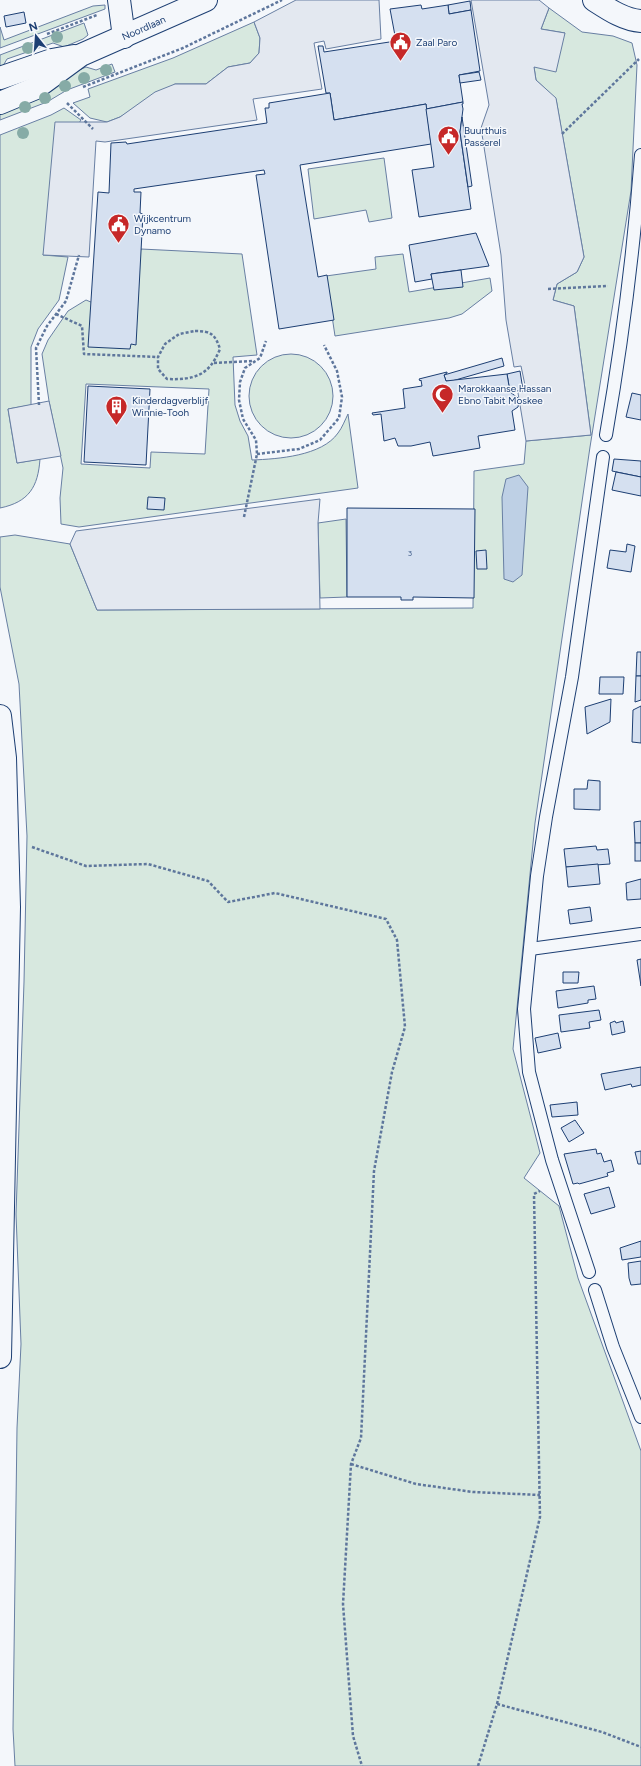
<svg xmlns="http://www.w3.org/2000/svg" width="641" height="1766" font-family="Figtree,sans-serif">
<rect width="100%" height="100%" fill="#f4f7fb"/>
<g fill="#d7e8df" stroke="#687fa3" fill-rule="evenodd">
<path d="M105,5V9L0,48V27L4,40L93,6Z"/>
<path d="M549,8L582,32L613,36L632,43L637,65L631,191L590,447L535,823L513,1049L540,1153L524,1178L559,1206L578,1278L641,1451V1766H15L13,1729L17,1428L21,1344L16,1214L24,982L27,836L19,684L0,587V537L15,535L70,544L97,610L473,608L474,471L524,464L526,441L591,435L574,306L553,300L557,284L577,272L584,257L556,99L536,80L534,67L565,33L541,29Z"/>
<path d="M254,22L260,38L259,53L250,63L228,67L206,84H175L120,117L107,122L90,118L73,103L90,97L88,89L173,58Z"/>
<path d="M84,23L88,35L83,39L64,47L53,43L7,59L0,71V55Z"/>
<path d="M112,64L115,72L67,90L47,102L0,120V112L77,71L86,67L96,70Z"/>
<path d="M64,108L81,120L79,123L43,255L68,257L59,300L38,329L31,347V405L8,409L17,463L40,459C38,487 29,502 0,508V135L51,115Z"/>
<path d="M384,158L392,218L369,222L366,210L314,219L308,169Z"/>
<path d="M141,249L242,254L257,355L233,357L235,405L240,421L248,436L252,460C278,459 322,456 338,433C342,428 345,420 348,414L358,488L79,527L61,524L60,498L63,468L49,401L42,354L48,340L68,311L86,300L122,315ZM86,384L209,389L205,454L151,452L150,468L81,464Z"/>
<path d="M403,254L409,292L490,278L492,291L462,314L449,318L335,336L326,276L376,269L375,257Z"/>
<circle cx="291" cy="396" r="42"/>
<path d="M346,519L347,597L320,598L318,523Z"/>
</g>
<g fill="#e3e8f0" stroke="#687fa3">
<path d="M296,0H379L381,39L326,49L324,41L314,43L322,89L253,99L257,120L105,142L96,141L89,257L43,255L55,122H107L120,117L155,92L175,84H206L228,67L250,63L259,53L260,38L254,22Z"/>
<path d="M471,0H539L549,8L541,29L565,33L556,72L534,67L536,80L556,98L584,257L577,272L557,284L553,300L574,306L591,435L526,441L518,393L526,390L521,366L514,367L506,320L501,255L481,128L489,105Z"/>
<path d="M49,401L61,456L17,463L8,409Z"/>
<path d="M320,499L318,523L320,609L97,610L70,544L76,531Z"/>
</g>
<path fill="#bed0e5" stroke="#687fa3" d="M519,475L528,487L522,575L513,582L504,579L502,497L506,479Z"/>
<g fill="#d5e0f0" stroke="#1d3f73">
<path d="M470,1L471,10L449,14L448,5Z"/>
<path d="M421,5L422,9L448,5L449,14L471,10L480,71L459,75L463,102L426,109V104L334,120L330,93H326L318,46H323L324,52L396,41L390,9Z"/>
<path d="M24,12L26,23L6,27L4,16Z"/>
<path d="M479,72L481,80L460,83L459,75Z"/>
<path d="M330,93L334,120L426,104L431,144L300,165L318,277L327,275L334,320L279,329L256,175L265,174L264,170L134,189V192H141L140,213L143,214L136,345L131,344L130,349L88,347L98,192L109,193L111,143L126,142L127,144L267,123L265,108H269V103Z"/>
<path d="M463,102V104H462L463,109L460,132L471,209L419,217L412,170L434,167L426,109Z"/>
<path d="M462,117L472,186L468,187L460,132Z"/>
<path d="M476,233L489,266L431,274L432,279L415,282L409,245Z"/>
<path d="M461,270L463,287L434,290L431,274Z"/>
<path d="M502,358L504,366L452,381H446L444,375Z"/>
<path d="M520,371L523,390L510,392L507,374Z"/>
<path d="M447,372V373L444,375L446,381L507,374L510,392L518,398L519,402L518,407L512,411L515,430L478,436L480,448L433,456L430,442L411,446H398L395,438L384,441L381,414L373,415L372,413L405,408L403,389L422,386L421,380L420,381L419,379Z"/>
<path d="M88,386L150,389L146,465L84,462Z"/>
<path d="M632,393L641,395V420L626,417Z"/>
<path d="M614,459L641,461V477L612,471Z"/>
<path d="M616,472L641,477V496L612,490Z"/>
<path d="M148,497L165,498L164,510L147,509Z"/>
<path d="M347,508L475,509L474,598L413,597V600H401V597H347Z"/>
<path d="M627,544L635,546L631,572L607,568L610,550L626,552Z"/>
<path d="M486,550L487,569H477L476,551Z"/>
<path d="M637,652H641V676H636Z"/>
<path d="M636,676H641V700L635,702Z"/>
<path d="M600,677H624L623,694H599Z"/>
<path d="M611,699L610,722L587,734L585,707Z"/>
<path d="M641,706V743L632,742L633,710Z"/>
<path d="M588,780L600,781V810L574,809V789H587Z"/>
<path d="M641,821V843H635L634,822Z"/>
<rect x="635" y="843" width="6" height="18"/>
<path d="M596,846L597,850L608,849L610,864L566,867L564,849Z"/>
<path d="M598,864L600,884L568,887L566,867Z"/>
<path d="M641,879V899L627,900L626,883Z"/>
<path d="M590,907L592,921L570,924L568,910Z"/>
<path d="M641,959V986L637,960Z"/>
<path d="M563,972H579L578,983H563Z"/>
<path d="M594,986L596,999L588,1000V1003L558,1008L556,991Z"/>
<path d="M599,1010L601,1020L589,1022L590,1028L561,1032L559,1015Z"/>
<path d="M615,1021L616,1023L623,1021L625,1032L612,1035L610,1023Z"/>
<path d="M558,1033L561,1048L538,1053L535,1038Z"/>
<path d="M641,1067V1085L632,1087L631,1084L605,1090L601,1074Z"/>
<path d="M577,1102L578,1115L552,1117L550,1105Z"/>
<path d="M575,1120L584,1133L569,1142L561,1128Z"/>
<path d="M596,1149L597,1154L601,1153L604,1162L611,1160L614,1171L607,1173L608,1176L579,1184L578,1183L573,1184L564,1154Z"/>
<path d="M641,1151V1164H638L635,1152Z"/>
<path d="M609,1187L615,1207L591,1214L584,1194Z"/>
<path d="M641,1241V1257L622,1260L620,1248Z"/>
<path d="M641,1261V1284L631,1285L629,1278L628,1263Z"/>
</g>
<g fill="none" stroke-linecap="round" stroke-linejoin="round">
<defs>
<g id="lane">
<path d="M606,435C622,343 634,249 641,155"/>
<path d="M530,949L641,934"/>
<path d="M589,1272L552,1160L529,1072L524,1009L537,876L546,817L572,677L603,457"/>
<path d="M595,1290L613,1347L641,1417"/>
</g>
<g id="street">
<path d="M119,0L124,37"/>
<path d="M594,0C608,9 624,20 641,21"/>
<path d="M0,716L5,758L9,907L0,1357"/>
</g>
<g id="secondary">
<path d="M0,78L52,60L74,56"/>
<path id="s1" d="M0,103L36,88L81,55L206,0"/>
</g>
</defs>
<use href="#lane" stroke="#1d3f73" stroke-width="14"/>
<use href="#street" stroke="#1d3f73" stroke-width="24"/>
<use href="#secondary" stroke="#1d3f73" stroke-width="24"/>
<g stroke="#5e769c" stroke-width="2.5" stroke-dasharray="3 2" stroke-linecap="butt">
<path d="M47,34L97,15"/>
<path d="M83,87L183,48L282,0"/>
<path d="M67,103L93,129"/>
<path d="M562,134L639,59"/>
<path d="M548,289L608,286"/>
<path d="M56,314L82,326L84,354L158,357"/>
<path d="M195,331C211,331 215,334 220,349C209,376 194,380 167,379L158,369V357L165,344L179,334Z"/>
<path d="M214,363L254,361"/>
<path d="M39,405L36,348L47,326L66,301L79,255"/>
<path d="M257,454L299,449L320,440L339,418L342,397L337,371L324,345"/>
<path d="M244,517L257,454L256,440L243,419L239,400L240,382L245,368L260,358L266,341"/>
<path d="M32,847L86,866L148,864L208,881L228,902L275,893L386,919L397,940L405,1027L392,1072L374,1171L361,1438L351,1464L343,1604L353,1736L362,1766"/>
<path d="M351,1464L416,1484L473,1492L540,1495"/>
<path d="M497,1704L540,1517L534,1194L540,1191"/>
<path d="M478,1766L497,1704L602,1732L641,1747"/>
</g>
<use href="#lane" stroke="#f4f7fb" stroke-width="12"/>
<use href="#street" stroke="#f4f7fb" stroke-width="22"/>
<use href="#secondary" stroke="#f4f7fb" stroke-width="22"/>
</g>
<g fill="#86aba6">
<circle cx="57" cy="37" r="6"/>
<circle cx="28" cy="48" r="6"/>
<circle cx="106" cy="70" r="6"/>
<circle cx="84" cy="78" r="6"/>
<circle cx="65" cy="86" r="6"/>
<circle cx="45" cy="98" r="6"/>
<circle cx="25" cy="107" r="6"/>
<circle cx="23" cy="133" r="6"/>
</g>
<defs>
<symbol id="civic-pin" viewBox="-11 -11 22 30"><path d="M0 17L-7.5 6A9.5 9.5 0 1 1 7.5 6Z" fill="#c62828" stroke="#f4f7fb"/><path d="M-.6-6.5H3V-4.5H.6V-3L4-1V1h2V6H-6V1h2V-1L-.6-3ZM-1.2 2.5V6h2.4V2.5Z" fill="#fff"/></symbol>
<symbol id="mosque-pin" viewBox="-11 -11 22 30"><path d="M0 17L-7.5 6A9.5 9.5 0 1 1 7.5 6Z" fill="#c62828" stroke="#f4f7fb"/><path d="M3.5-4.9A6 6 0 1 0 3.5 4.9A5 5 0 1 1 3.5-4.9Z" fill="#fff"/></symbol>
<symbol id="building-pin" viewBox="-11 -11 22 30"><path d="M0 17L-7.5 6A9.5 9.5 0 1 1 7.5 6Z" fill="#c62828" stroke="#f4f7fb"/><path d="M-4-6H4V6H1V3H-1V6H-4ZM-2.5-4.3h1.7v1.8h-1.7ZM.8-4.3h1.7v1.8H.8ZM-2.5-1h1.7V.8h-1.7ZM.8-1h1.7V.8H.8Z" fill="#fff"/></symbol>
</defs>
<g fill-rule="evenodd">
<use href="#civic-pin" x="388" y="30" width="25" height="34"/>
<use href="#civic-pin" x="436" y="124" width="25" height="34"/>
<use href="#civic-pin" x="106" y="212" width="25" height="34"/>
<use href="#mosque-pin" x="430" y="382" width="25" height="34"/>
<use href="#building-pin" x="104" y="394" width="25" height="34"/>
</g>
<g text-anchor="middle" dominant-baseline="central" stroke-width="3" stroke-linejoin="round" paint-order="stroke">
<g font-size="8" fill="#4b6792">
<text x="410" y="553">3</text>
</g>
<g font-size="10" fill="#1d3f73" stroke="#f4f7fb">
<text stroke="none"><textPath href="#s1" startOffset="163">Noordlaan</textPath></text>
</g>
<g font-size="10" fill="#1d3f73" stroke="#f4f7fb" text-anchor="start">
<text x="416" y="42">Zaal Paro</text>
<text x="464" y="130">Buurthuis<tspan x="464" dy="12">Passerel</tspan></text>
<text x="134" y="218">Wijkcentrum<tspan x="134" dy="12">Dynamo</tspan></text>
<text x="458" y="388">Marokkaanse Hassan<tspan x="458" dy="12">Ebno Tabit Moskee</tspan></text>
<text x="132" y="400">Kinderdagverblijf<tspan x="132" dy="12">Winnie-Tooh</tspan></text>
</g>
</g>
<g transform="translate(36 36) rotate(343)" stroke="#f4f7fb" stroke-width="3" paint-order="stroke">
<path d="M0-3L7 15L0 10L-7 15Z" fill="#1d3f73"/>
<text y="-6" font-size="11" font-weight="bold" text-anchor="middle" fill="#1d3f73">N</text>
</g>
</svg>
